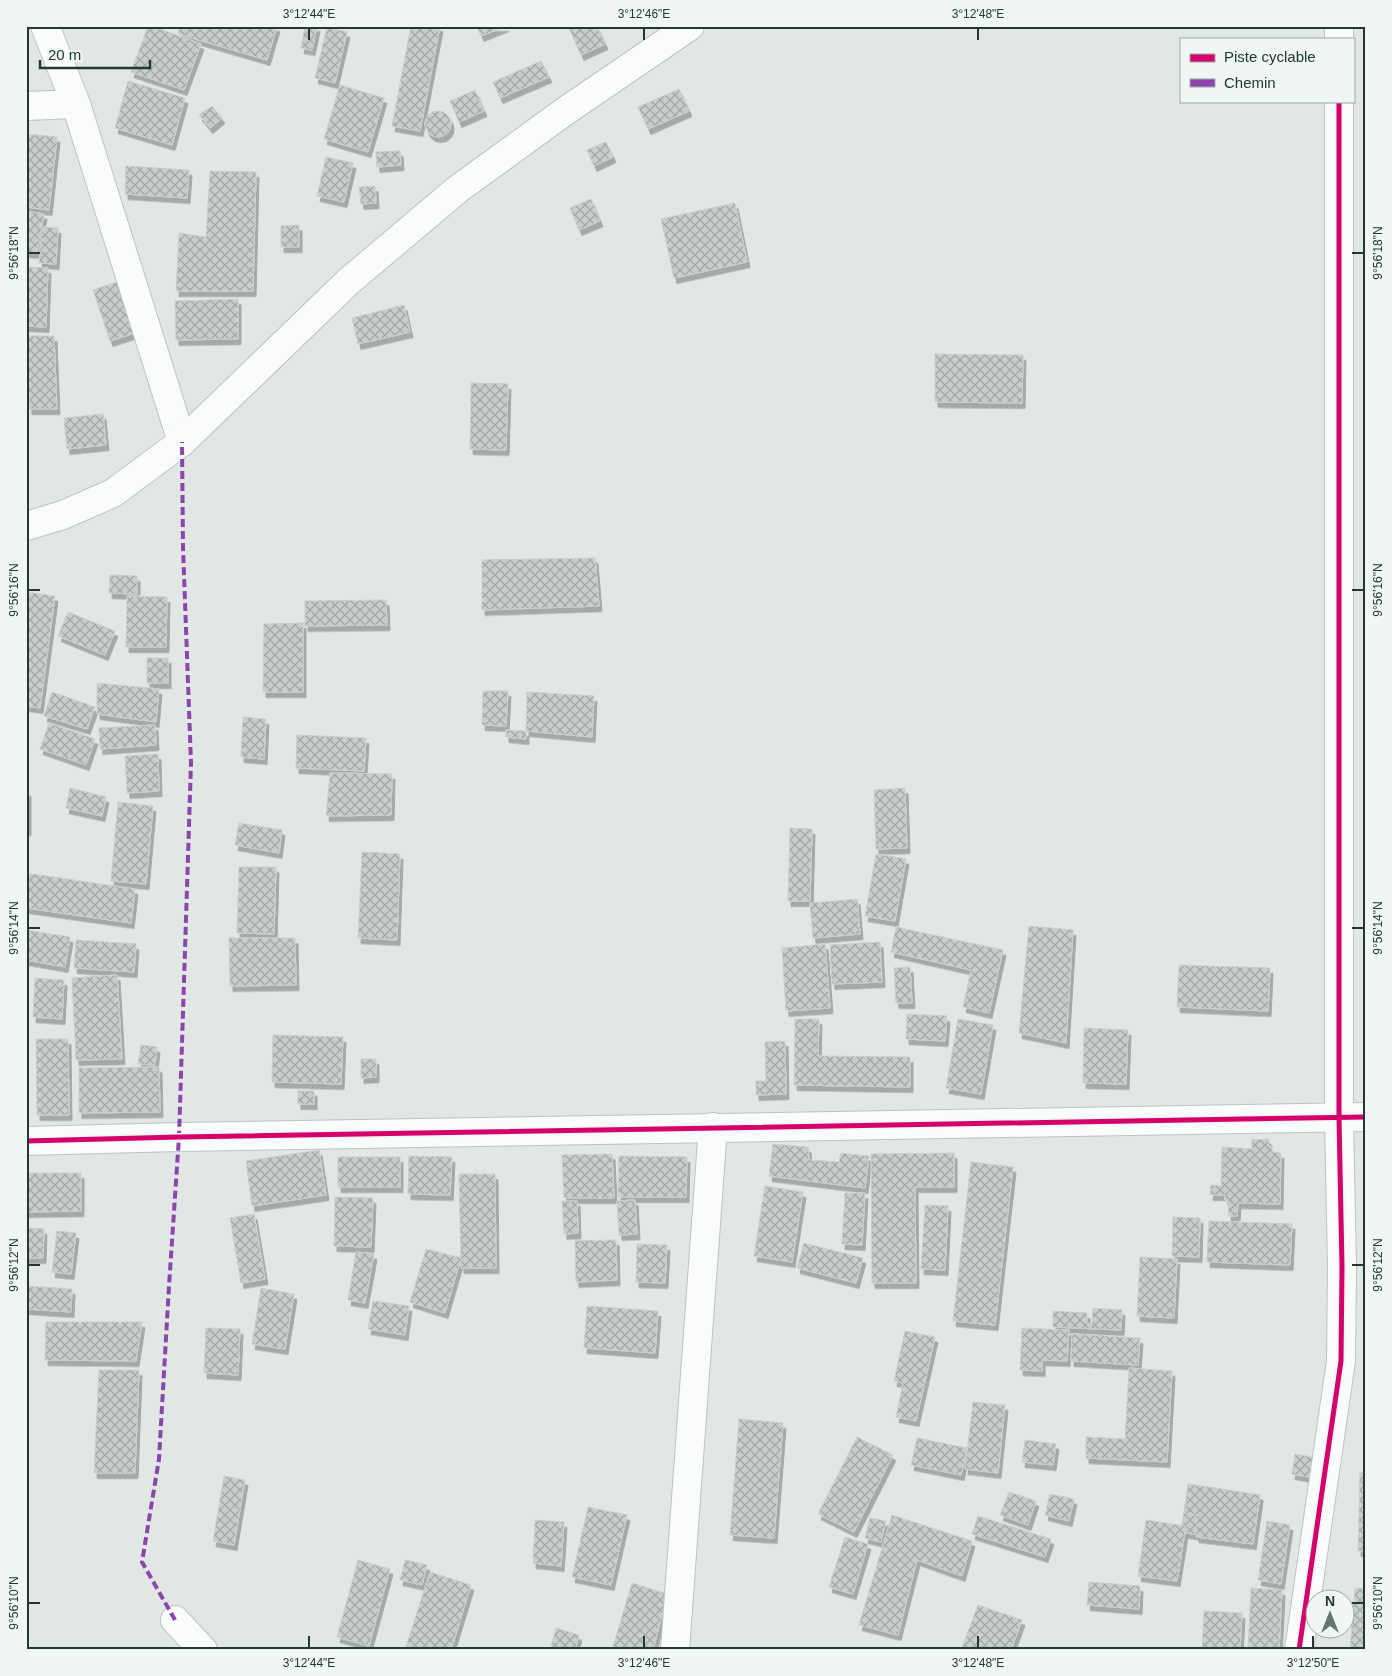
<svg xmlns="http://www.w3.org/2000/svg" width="1392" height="1676" font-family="Helvetica,sans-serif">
<defs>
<pattern id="building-cross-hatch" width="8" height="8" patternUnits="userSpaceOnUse" patternTransform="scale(1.25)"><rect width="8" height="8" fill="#c8cecc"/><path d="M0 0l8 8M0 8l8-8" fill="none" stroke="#a2a8a6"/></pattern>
<filter id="shadow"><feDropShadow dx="3" dy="5.5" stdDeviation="0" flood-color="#0004"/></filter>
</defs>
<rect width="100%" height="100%" fill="#e1e7e5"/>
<g fill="url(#building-cross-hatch)" stroke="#cad0ce" filter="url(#shadow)">
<path d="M148,26H152L201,44L184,90L131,72Z"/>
<path d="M180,26H277L267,60L178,34Z"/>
<path d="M305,26H317L312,50L301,48Z"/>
<path d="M411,26H440L420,131L392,126Z"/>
<path d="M477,26H506L481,36Z"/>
<path d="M568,26H597L605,44L581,55Z"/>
<path d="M327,27L347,32L335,83L315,78Z"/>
<path d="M541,61L549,77L500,98L493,82Z"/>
<path d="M128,81L185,98L172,145L115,128Z"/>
<path d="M340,85L384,98L368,152L324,139Z"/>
<path d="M679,89L689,111L648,129L638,107Z"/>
<path d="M475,90L484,111L459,122L450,101Z"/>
<path d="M212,106L222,118L210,128L199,115Z"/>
<circle cx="438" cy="124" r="13"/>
<path d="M26,134L57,137L49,210L26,207Z"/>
<path d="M606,142L613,157L594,166L587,150Z"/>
<path d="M400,151L401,165L377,167L376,152Z"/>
<path d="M326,157L353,163L344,202L317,196Z"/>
<path d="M126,166L189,170L187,198L125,194Z"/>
<path d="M210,171L256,172L253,291H176L179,233L206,237Z"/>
<path d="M375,186L376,203L361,204L359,187Z"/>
<path d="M591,199L600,221L579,230L570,208Z"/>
<path d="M735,203L747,262L674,278L661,219Z"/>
<path d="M26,211L44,214L37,253L26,252Z"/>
<path d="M299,225V247H281V226Z"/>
<path d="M42,227L58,228L56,264L39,263Z"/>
<path d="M26,267L48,268L46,327L26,326Z"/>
<path d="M126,279L144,330L110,341L93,290Z"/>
<path d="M238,299V339L176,340L175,301Z"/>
<path d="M404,305L410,332L358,344L352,318Z"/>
<path d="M27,336H54L57,409H29Z"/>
<path d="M935,354L1023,355L1022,403L935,402Z"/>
<path d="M471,383L508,384L506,450L470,449Z"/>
<path d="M103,414L106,445L67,449L64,418Z"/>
<path d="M595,558L599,606L482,610V560Z"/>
<path d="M110,575L137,576V594L109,593Z"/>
<path d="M26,592L55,596L40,708L26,706Z"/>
<path d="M127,596L167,597L166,647H126Z"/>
<path d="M386,600L387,625L305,626V601Z"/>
<path d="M68,612L115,631L105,655L58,636Z"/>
<path d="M303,623V692H263L264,624Z"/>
<rect x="147" y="658" width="21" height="25"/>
<path d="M97,683L159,689L156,722L97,714Z"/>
<path d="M483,691H508L506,726L482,725Z"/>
<path d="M52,692L95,707L87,729L44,716Z"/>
<path d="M527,692L594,696L592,737L526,731Z"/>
<path d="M243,717L266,719L264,759L241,757Z"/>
<path d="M49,723L95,739L86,765L40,749Z"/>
<path d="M155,725L156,745L100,749L99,728Z"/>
<path d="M506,730L526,731V739L506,737Z"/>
<path d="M297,735L366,738L364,771L296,768Z"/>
<path d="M158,754L159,791L127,793L125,756Z"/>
<path d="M330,773L392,774L391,815L326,816Z"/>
<path d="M70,788L106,797L102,816L66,808Z"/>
<path d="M905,788L907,848L876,849L874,790Z"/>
<rect x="26" y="791" width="2" height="39"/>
<path d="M118,802L153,806L146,884L111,881Z"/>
<path d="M239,823L282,830L279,853L235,845Z"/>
<path d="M790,828L812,829L810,901H788Z"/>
<path d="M362,852L400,854L397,940L358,938Z"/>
<path d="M876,854L906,859L895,921L865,916Z"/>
<path d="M239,867H276L274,934L237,933Z"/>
<path d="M26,873L135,889L131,923L26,908Z"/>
<path d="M857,899L860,934L813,938L810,903Z"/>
<path d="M1029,926L1073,930L1066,1043L1019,1033Z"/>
<path d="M896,927L1003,950L989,1013L963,1007L971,970L891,952Z"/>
<path d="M26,930L70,937L65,967L26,960Z"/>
<path d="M229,938H295L296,985L230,986Z"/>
<path d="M76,940L136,944L134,972L74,968Z"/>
<path d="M880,942L882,982L832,984L830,945Z"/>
<path d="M825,944L830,1008L786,1011L782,948Z"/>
<path d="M1179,965L1270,968L1268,1011L1177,1007Z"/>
<path d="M910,967L912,1003H896L894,968Z"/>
<path d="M117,975L122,1059L76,1060L72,978Z"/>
<path d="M35,978L64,980L62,1019L33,1017Z"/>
<path d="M907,1014L947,1016L945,1041L906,1039Z"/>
<path d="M795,1019H819L818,1056L910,1057V1087L794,1085Z"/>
<path d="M958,1019L993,1025L981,1094L946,1088Z"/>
<path d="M1084,1028L1128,1030L1126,1084L1083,1083Z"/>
<path d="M273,1035L343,1037L341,1084L272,1082Z"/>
<path d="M36,1039H68L69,1115H37Z"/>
<path d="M785,1041L786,1094L756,1095V1081H766L765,1042Z"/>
<path d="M141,1045L157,1047L155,1065L138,1064Z"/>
<path d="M361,1059H376V1077L361,1078Z"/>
<path d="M159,1067L160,1112L79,1113V1068Z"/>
<rect x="298" y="1091" width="16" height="13"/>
<path d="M1267,1138L1269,1141L1268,1146L1272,1147V1152L1281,1153L1280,1204L1238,1203L1237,1216H1228L1229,1201L1225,1200V1195H1210L1211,1185L1221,1186L1222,1147L1252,1149V1139L1264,1140Z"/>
<path d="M773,1144L808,1147L809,1160L839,1162L841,1153L869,1156L865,1188L769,1176Z"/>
<path d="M319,1150L326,1195L252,1206L246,1161Z"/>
<path d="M954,1153V1187H915L916,1283H872L871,1154Z"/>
<path d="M612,1154L614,1198H564L562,1155Z"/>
<path d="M409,1156L452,1157L450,1195L408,1194Z"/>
<path d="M619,1156L687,1157L686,1197H618Z"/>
<rect x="338" y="1157" width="62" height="30"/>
<path d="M971,1162L1013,1167L995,1325L953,1321Z"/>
<path d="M26,1173H81V1211L26,1212Z"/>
<path d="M459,1174H495L496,1268H461Z"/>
<path d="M765,1186L803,1192L792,1262L754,1256Z"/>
<path d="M845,1193H865L862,1245L842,1244Z"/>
<path d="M335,1197L373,1198L371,1247L334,1246Z"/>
<path d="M635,1200L637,1234L619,1235L617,1201Z"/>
<path d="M562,1201H577L578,1233L564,1234Z"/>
<path d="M925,1205L948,1206L945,1270L921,1269Z"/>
<path d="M254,1214L265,1279L241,1283L230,1218Z"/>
<path d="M1173,1217L1200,1218L1199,1257L1172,1256Z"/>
<path d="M1209,1221L1292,1224L1290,1265L1207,1262Z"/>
<path d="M26,1228L44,1229L43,1258H26Z"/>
<path d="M57,1231L76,1233L71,1274L52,1272Z"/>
<path d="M616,1240L617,1280L576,1282L575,1241Z"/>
<path d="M804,1243L863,1258L856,1283L797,1268Z"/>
<path d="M637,1244L667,1245L665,1283L636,1282Z"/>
<path d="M426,1249L461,1258L445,1313L410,1302Z"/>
<path d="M356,1252L374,1254L365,1303L348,1300Z"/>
<path d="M1140,1257L1177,1259L1174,1318L1137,1316Z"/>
<path d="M26,1286L72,1289L71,1312L26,1309Z"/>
<path d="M261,1288L294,1294L285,1349L252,1344Z"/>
<path d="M373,1301L409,1306L405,1335L368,1329Z"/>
<path d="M587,1306L658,1311L655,1353L584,1348Z"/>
<path d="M1093,1308L1122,1310L1121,1330L1053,1327V1311L1087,1313V1323L1092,1324Z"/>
<path d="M46,1322H142L136,1361L45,1360Z"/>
<path d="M206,1328L240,1329L238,1375L204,1373Z"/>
<path d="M1022,1328L1069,1330L1067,1361L1042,1360V1371L1020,1370Z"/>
<path d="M905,1331L935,1337L916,1421L896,1417L903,1383L894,1381Z"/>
<path d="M1072,1334L1140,1338L1138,1365L1071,1361Z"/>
<path d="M1129,1368L1172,1371L1167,1462L1086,1458V1437L1125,1439Z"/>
<path d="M99,1370H139L135,1473H94Z"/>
<path d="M973,1402L1005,1405L998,1473L965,1469Z"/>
<path d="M739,1419L783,1423L774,1538L730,1535Z"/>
<path d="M857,1437L893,1455L854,1532L818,1514Z"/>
<path d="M917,1438L967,1448L961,1475L911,1465Z"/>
<path d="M1025,1440L1056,1444L1053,1465L1022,1462Z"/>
<path d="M1295,1454L1317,1458L1314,1478L1292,1474Z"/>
<path d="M1360,1472L1366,1473V1551H1358Z"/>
<path d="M224,1476L245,1480L234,1545L213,1541Z"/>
<path d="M1188,1484L1260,1495L1253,1544L1181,1532Z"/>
<path d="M1188,1484L1260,1495L1253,1544L1196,1537L1197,1515L1185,1514Z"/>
<path d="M1009,1492L1036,1501L1028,1525L1000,1515Z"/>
<path d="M1050,1494L1074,1499L1069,1521L1045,1515Z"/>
<path d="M588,1507L627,1515L611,1585L572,1577Z"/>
<path d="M892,1515L972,1541L962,1576L917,1560L898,1635L859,1625Z"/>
<path d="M978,1516L1051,1539L1045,1557L972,1534Z"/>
<path d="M870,1518L886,1521L881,1542L865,1538Z"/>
<path d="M535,1520L564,1522L561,1566L533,1563Z"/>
<path d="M1146,1520L1186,1526L1177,1581L1138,1576Z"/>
<path d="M1267,1521L1290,1525L1281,1584L1258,1580Z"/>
<path d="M845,1537L868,1544L853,1594L829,1587Z"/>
<path d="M358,1560L390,1569L369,1646L337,1637Z"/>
<path d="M405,1560L427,1565L422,1585L400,1580Z"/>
<path d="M430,1572L471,1585L451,1650H417L406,1647Z"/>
<path d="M1089,1582L1140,1586L1139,1609L1087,1605Z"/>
<path d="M632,1583L667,1594L653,1650H612Z"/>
<path d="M1251,1588L1282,1590L1279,1650H1248Z"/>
<path d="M1355,1588L1366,1589V1650H1350Z"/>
<path d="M978,1605L1022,1620L1011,1650H961Z"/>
<path d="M1204,1611L1242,1613L1240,1650H1202Z"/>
<path d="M556,1628L579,1635L575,1650H550Z"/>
</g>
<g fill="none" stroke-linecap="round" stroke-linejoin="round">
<defs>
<g id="street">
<path d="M45,26L76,104L182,442"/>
<path d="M1339,26V39"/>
<path d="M26,106L76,104"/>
<path d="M26,1141L179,1137L1366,1117"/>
<path d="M175,1620L203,1650"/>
<path d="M675,1650L713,1127"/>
<path d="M1299,1650L1341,1361L1342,1267L1339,1118V101"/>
</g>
<path id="secondary" d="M26,526L63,515L113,493L182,442L349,281L458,189L564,112L690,26"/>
</defs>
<use href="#street" stroke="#bec4c2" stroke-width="30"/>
<use href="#secondary" stroke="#bdc5c3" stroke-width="30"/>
<use href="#street" stroke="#fafbfb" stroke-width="28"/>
<use href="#secondary" stroke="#fafbfb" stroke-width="28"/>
<path stroke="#8e44ad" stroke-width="4" stroke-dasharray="8 4" stroke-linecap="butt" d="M175,1620L142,1562L159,1459L169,1286L179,1137L191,763L183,548L182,442"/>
<defs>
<g id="cycleway">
<path d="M26,1141L179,1137L1366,1117"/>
<path d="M1299,1650L1341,1361L1342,1267L1339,1118V101"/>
</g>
</defs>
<use href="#cycleway" stroke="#eff6f4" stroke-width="8"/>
<use href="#cycleway" stroke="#d6006c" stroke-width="5"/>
</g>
<path fill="none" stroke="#203936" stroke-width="2" d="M309,28V40M644,28V40M978,28V40M28,253H40M1352,253H1364M28,590H40M1352,590H1364M28,928H40M1352,928H1364M28,1265H40M1352,1265H1364M28,1603H40M1352,1603H1364M309,1636V1648M644,1636V1648M978,1636V1648M1313,1636V1648"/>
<rect width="1392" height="1676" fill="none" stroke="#eff6f4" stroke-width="55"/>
<rect x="1180" y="38" width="175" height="65" fill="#eff6f4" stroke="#9caaa8"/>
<rect x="1190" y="54" width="25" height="8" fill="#d6006c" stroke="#9caaa8"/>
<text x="1224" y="62" font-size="15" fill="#203936">Piste cyclable</text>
<rect x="1190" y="79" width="25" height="8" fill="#8e44ad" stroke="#9caaa8"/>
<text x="1224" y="88" font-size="15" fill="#203936">Chemin</text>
<g transform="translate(1330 1614)"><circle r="24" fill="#eff6f4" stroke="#9caaa8"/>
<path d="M0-4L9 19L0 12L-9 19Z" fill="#647673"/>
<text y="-8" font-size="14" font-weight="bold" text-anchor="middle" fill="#203936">N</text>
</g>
<path d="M40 60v8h110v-8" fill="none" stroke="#203936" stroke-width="2.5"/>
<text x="48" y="60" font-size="15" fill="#203936" stroke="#eff6f4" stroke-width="4" paint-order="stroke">20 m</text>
<rect x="28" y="28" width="1336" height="1620" fill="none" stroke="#203936" stroke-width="2"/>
<g font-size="12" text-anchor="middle" fill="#203936">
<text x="309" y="18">3°12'44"E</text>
<text x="644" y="18">3°12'46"E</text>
<text x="978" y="18">3°12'48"E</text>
<text transform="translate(14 253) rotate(-90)" y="4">9°56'18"N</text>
<text transform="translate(1378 253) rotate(-90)" y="4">9°56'18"N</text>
<text transform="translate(14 590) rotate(-90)" y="4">9°56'16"N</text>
<text transform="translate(1378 590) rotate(-90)" y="4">9°56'16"N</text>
<text transform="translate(14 928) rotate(-90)" y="4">9°56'14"N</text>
<text transform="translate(1378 928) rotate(-90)" y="4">9°56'14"N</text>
<text transform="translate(14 1265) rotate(-90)" y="4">9°56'12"N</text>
<text transform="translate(1378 1265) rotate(-90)" y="4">9°56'12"N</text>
<text transform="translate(14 1603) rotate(-90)" y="4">9°56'10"N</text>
<text transform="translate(1378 1603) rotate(-90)" y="4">9°56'10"N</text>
<text x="309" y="1667">3°12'44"E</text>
<text x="644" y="1667">3°12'46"E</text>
<text x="978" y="1667">3°12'48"E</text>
<text x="1313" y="1667">3°12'50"E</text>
</g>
</svg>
